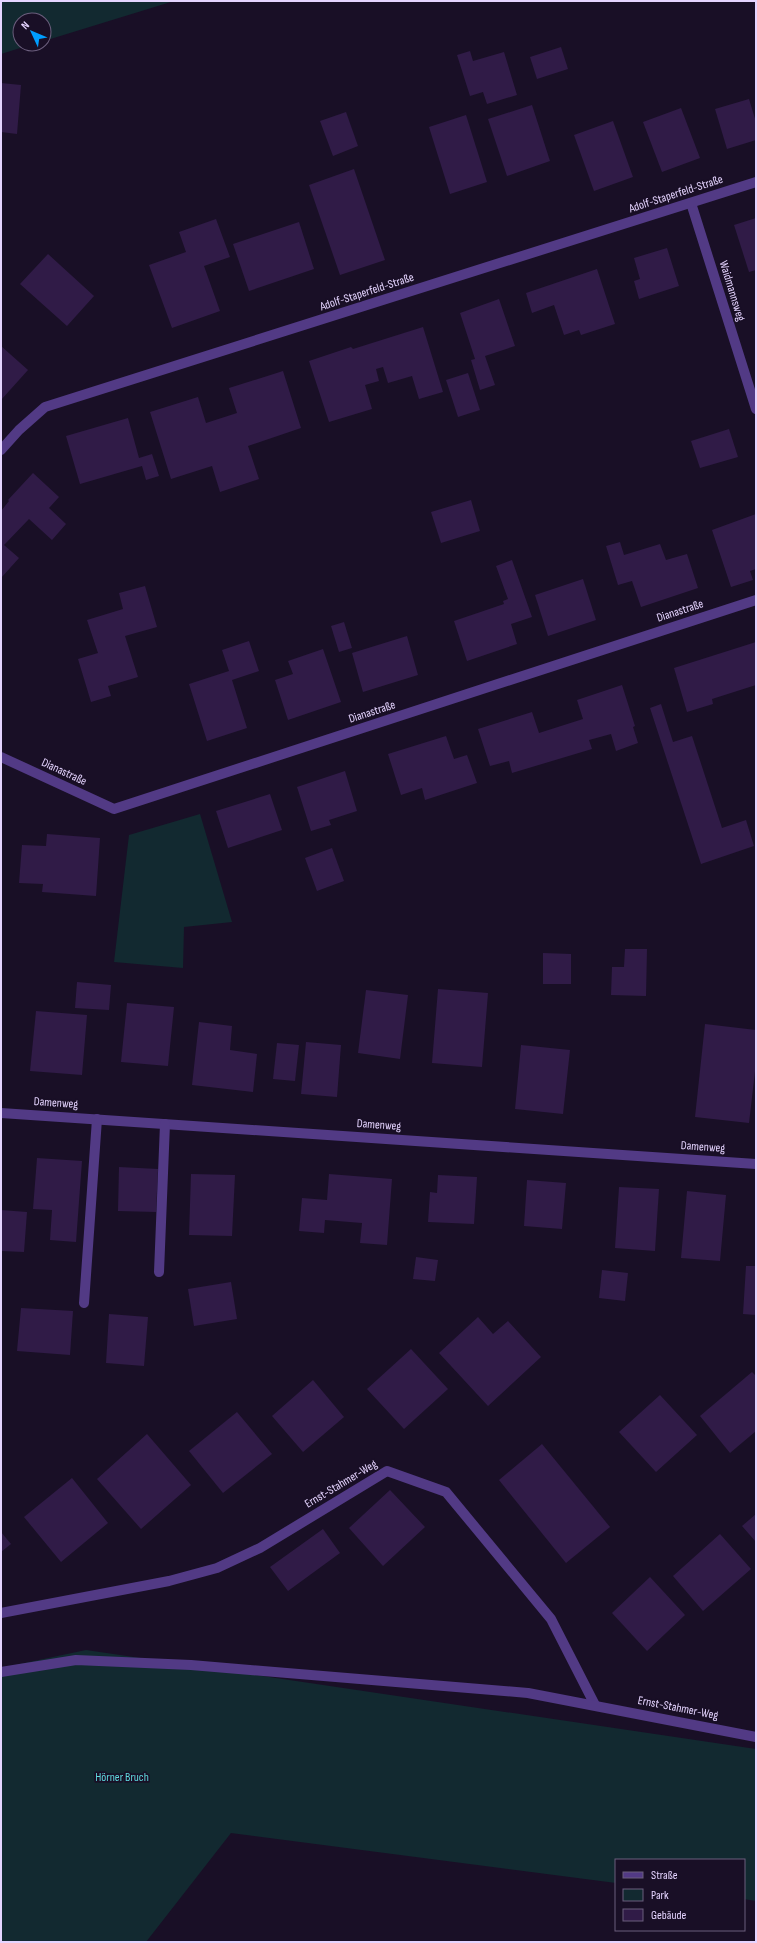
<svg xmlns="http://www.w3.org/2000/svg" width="757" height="1943" font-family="'Sofia Sans Condensed',sans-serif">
<rect width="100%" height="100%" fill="#190f26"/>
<g fill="#122930">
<path d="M1,1H174L44,41V20H20V44H33L1,54Z"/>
<path d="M200,814L232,922L184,927L183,968L114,962L129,835Z"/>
<path d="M86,1650L756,1749V1901L744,1899V1860H616V1883L231,1833L146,1942H1V1668Z"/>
</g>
<g fill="#301b47">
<path d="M561,47L568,69L537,79L530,57Z"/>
<path d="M470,51L473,61L504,52L517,95L487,104L483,92L470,96L457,55Z"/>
<path d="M1,83L21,85L17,134L1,132Z"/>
<path d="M749,99L756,122V140L727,149L715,109Z"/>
<path d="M532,105L550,161L507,176L488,119Z"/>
<path d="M681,108L700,158L662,172L643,122Z"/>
<path d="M346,112L358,146L333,156L320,121Z"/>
<path d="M466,115L487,182L450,194L429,127Z"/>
<path d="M613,121L633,177L594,191L574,135Z"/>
<path d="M354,169L385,260L340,275L309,185Z"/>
<path d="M756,218V270L749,272L734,225Z"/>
<path d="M216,219L230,257L204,266L220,311L172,328L149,265L186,252L179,232Z"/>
<path d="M299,222L314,269L249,291L233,244Z"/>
<path d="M667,248L679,286L639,299L634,281L640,279L634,258Z"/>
<path d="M48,254L94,296L67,326L20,284Z"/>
<path d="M597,269L615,324L581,335L579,330L564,335L554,305L532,313L526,293Z"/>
<path d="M499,299L515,346L485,356L495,385L480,390L471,360L475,359L460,313Z"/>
<path d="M423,327L443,392L419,399L412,376L388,383L383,367L376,369L379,381L365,385L372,409L329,422L309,361L351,347L353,349Z"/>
<path d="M1,346L28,370L1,400Z"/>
<path d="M283,371L301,428L248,446L259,479L220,492L212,466L171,479L150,412L198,397L206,423L237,413L229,388Z"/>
<path d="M468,373L480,410L458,417L446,380Z"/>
<path d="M128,418L139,458L152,454L159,476L146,480L142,466L80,484L66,436Z"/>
<path d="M729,429L738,457L700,468L691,441Z"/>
<path d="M33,473L59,497L49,508L66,524L52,540L29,519L4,545L19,558L1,578V511L9,501L8,500Z"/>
<path d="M471,500L480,531L441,543L431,512Z"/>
<path d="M756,514V569L750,571L753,580L731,587L712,530Z"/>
<path d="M620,542L624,555L660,544L666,560L687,554L698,588L641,607L632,581L618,585L606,546Z"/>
<path d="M512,560L532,617L511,624L517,644L467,661L454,621L504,604L503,601L508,599L496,566Z"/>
<path d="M583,579L596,620L548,636L535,595Z"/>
<path d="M145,586L157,627L125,636L138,677L108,686L111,696L91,702L78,659L98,653L87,620L123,609L119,593Z"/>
<path d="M344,622L352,648L339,652L331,626Z"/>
<path d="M407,636L418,675L363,692L352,653Z"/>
<path d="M249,641L259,671L232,680L247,728L207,741L189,684L229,671L222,650Z"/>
<path d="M756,642V685L712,699L713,704L687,712L674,668Z"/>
<path d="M323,649L341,702L288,720L275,680L293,674L288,661Z"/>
<path d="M622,685L635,726L633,727L638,743L616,751L611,734L589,740L592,749L512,773L509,761L490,766L478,729L532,712L539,733L583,719L577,700Z"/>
<path d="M661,704L673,742L692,736L722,828L746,820L754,846L701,864L650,708Z"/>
<path d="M446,736L454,759L467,755L477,783L425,800L422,788L401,795L388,754Z"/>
<path d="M345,771L357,811L329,820L331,825L311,831L297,787Z"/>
<path d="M270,794L282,830L228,848L216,811Z"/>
<path d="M47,834L100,838L96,896L42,892L43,884L19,883L22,845L46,846Z"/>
<path d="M332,848L344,881L317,891L305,858Z"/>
<path d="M625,949H647L646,996L611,995L612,967H624Z"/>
<path d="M543,953L571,954V984H543Z"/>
<path d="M77,982L111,985L109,1010L75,1008Z"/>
<path d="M438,989L488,993L482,1067L432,1063Z"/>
<path d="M366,990L408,995L400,1059L358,1053Z"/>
<path d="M127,1003L174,1007L168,1066L121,1062Z"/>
<path d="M36,1011L87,1015L82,1075L30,1071Z"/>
<path d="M199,1022L232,1026L230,1050L257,1054L253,1092L192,1085Z"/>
<path d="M705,1024L756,1030V1063L749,1123L695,1117Z"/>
<path d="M306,1042L341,1045L337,1097L301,1094Z"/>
<path d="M277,1043L299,1045L295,1081L273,1079Z"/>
<path d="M521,1045L570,1050L563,1114L515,1109Z"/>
<path d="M37,1158L82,1161L76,1242L50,1240L52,1210L33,1209Z"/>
<path d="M119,1167L158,1169L156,1212L118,1211Z"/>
<path d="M191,1174L235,1175L232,1236L189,1235Z"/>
<path d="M329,1174L392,1179L387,1245L360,1243L362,1223L325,1220L324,1233L299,1231L302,1198L327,1200Z"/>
<path d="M438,1175L477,1177L474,1224L428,1222L430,1192L437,1193Z"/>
<path d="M527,1180L566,1183L562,1229L524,1226Z"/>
<path d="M619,1187L659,1189L655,1251L615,1248Z"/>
<path d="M687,1191L726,1195L720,1261L681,1258Z"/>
<path d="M1,1210L27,1212L24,1252L1,1251Z"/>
<path d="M416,1257L438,1260L435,1281L413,1279Z"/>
<path d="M746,1266H756V1315L743,1314Z"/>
<path d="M602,1270L628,1273L625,1301L599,1298Z"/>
<path d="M231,1282L237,1319L194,1326L188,1289Z"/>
<path d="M21,1308L73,1311L70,1355L17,1351Z"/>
<path d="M109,1314L148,1317L144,1366L106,1363Z"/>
<path d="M478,1317L493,1334L508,1321L541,1357L488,1406L439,1353Z"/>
<path d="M411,1349L448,1389L404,1429L367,1389Z"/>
<path d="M752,1372L756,1376V1431L730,1453L700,1416Z"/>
<path d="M313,1380L344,1417L303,1452L272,1416Z"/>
<path d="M660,1395L697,1435L656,1472L619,1432Z"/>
<path d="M237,1412L272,1454L223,1493L189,1451Z"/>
<path d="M147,1434L191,1485L141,1529L97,1479Z"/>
<path d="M542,1444L610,1527L566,1563L499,1480Z"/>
<path d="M72,1478L108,1523L61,1562L24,1517Z"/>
<path d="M390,1490L425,1527L383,1566L349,1528Z"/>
<path d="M756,1514V1542L742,1526Z"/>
<path d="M323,1529L340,1553L288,1591L270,1567Z"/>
<path d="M1,1532L11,1544L1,1552Z"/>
<path d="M720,1534L751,1569L703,1611L673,1576Z"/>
<path d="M650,1577L685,1615L647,1651L612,1613Z"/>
</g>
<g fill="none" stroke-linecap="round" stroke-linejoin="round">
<g stroke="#523a85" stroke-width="10">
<path d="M691,203L756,409"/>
<path d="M1,450L19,430L45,407L756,182"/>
<path d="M1,757L114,809L756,600"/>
<path d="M1,1113L756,1164"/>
<path d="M159,1272L165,1124"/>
<path d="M84,1303L97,1119"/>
<path d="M1,1613L169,1581L217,1568L260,1548L387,1471L446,1492L551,1619L595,1705"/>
<path d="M1,1672L76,1660L191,1665L528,1693L756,1737"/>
</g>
</g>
<g text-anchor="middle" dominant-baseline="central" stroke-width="3.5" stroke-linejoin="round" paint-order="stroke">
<g font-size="12" fill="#e5d4ff" stroke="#190f26">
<text transform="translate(676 194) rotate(-18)">Adolf-Staperfeld-Straße</text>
<text transform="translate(732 291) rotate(73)">Waidmannsweg</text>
<text transform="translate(367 292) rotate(-18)">Adolf-Staperfeld-Straße</text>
<text transform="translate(680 611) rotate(-18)">Dianastraße</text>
<text transform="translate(372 712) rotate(-18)">Dianastraße</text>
<text transform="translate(64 772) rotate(25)">Dianastraße</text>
<text transform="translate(56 1103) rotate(4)">Damenweg</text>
<text transform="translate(379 1125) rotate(4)">Damenweg</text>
<text transform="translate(703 1147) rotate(4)">Damenweg</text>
<text transform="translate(341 1484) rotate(-31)">Ernst-Stahmer-Weg</text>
<text transform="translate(678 1708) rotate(11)">Ernst-Stahmer-Weg</text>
</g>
<g font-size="12" fill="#5fdce0" stroke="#190f26">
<text x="122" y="1777">Hörner Bruch</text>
</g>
</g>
<rect width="757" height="1943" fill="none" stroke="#e5d4ff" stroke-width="4"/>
<rect x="615" y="1859" width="130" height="72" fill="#190f26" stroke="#6b5e7d"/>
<rect x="623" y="1872" width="20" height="6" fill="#523a85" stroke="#6b5e7d"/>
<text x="651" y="1879" font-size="12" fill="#e5d4ff">Straße</text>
<rect x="623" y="1889" width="20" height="12" fill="#122930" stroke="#6b5e7d"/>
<text x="651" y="1899" font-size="12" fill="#e5d4ff">Park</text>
<rect x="623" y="1909" width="20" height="12" fill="#301b47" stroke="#6b5e7d"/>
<text x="651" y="1919" font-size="12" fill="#e5d4ff">Gebäude</text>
<g transform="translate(32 32) rotate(314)"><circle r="19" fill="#190f26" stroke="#6b5e7d"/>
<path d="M0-3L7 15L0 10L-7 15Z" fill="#009eff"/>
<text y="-6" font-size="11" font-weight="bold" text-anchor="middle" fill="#e5d4ff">N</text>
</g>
</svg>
